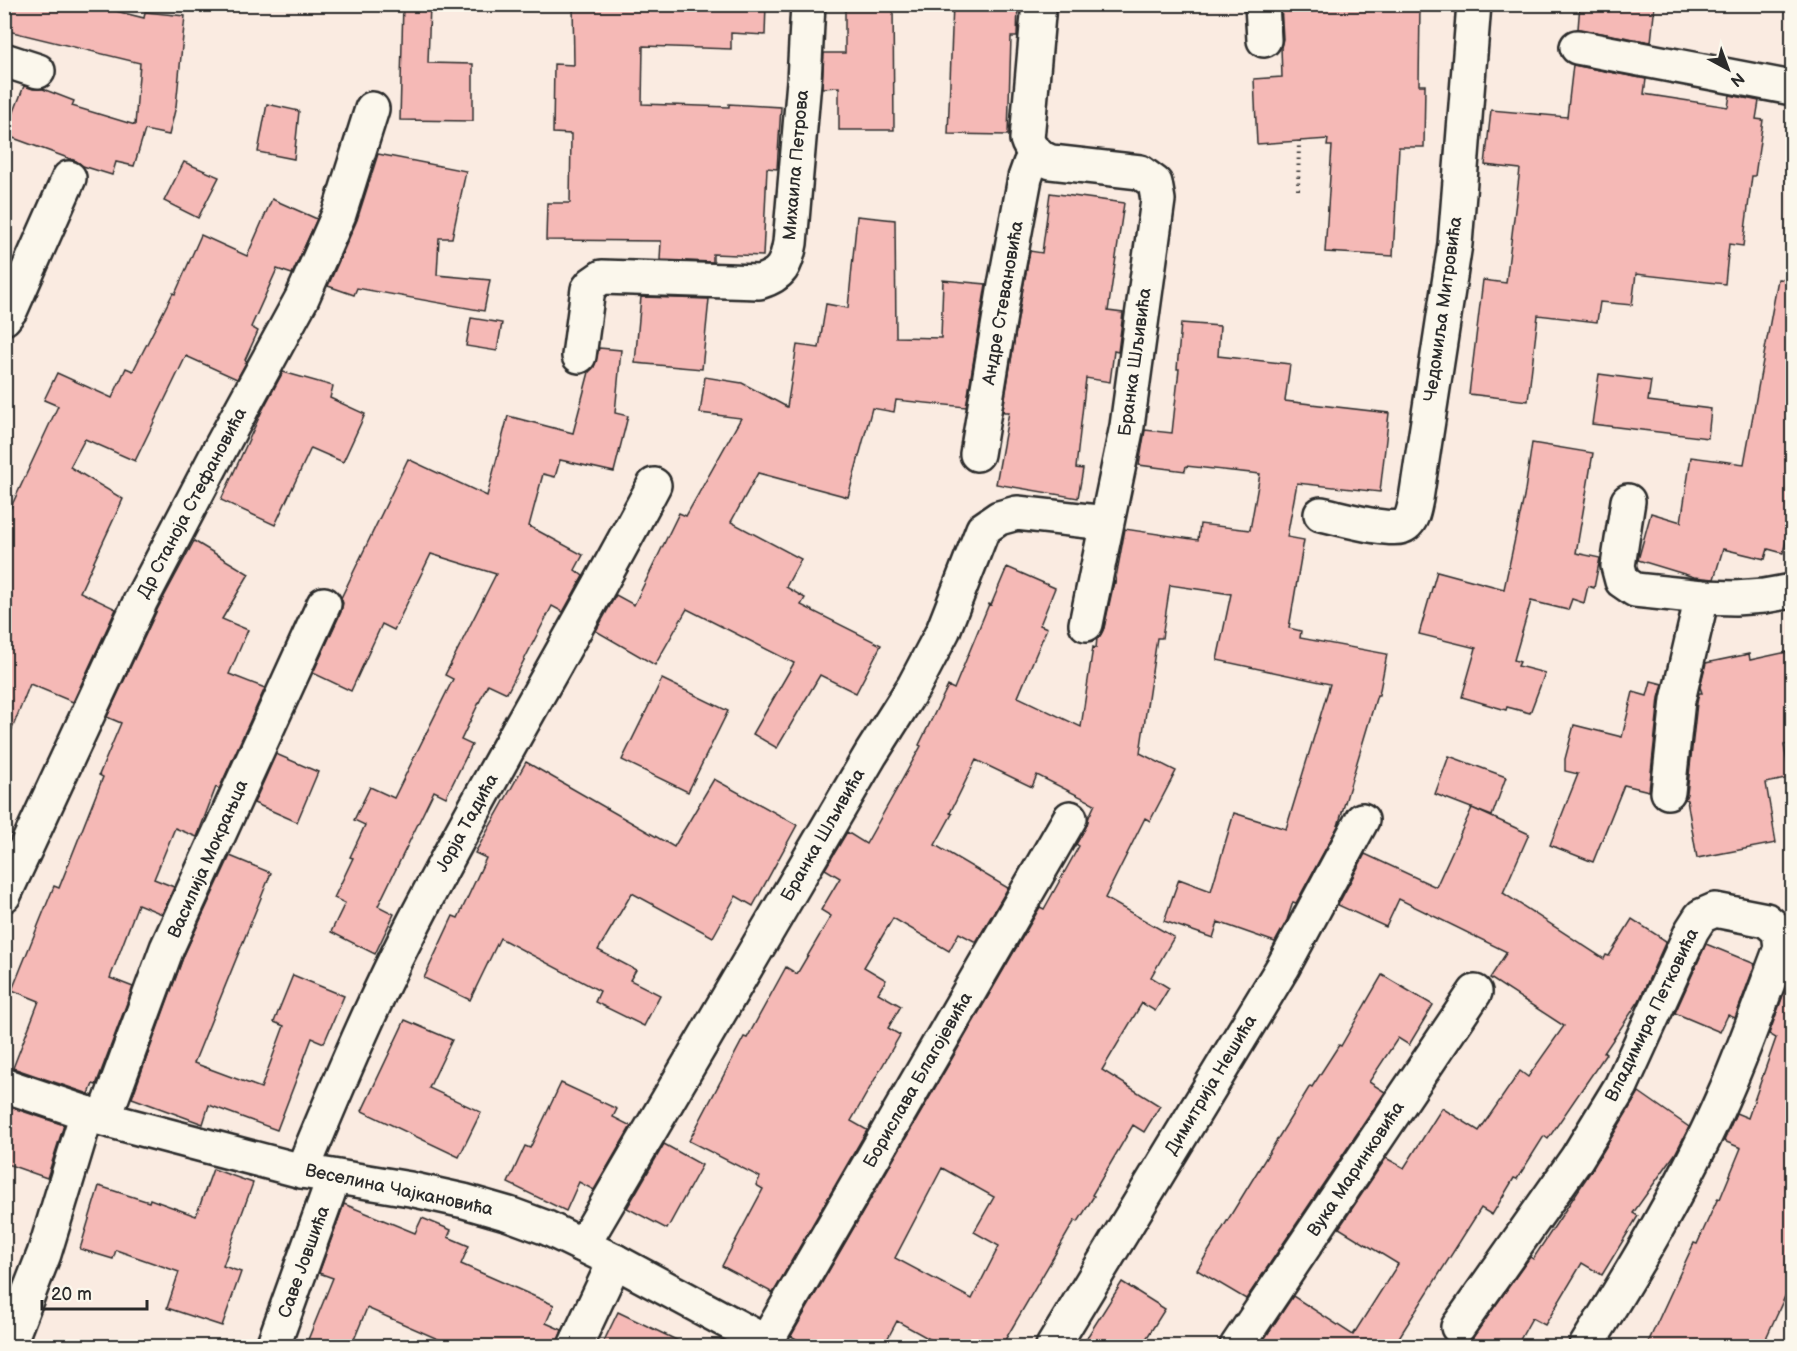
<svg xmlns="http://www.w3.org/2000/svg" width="1797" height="1351" font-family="'Balsamiq Sans',sans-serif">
<rect width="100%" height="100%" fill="#faebe1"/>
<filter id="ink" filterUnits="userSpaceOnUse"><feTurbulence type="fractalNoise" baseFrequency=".0167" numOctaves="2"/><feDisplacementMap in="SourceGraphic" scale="12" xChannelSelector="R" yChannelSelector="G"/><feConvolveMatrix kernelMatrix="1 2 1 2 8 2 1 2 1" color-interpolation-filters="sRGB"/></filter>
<g filter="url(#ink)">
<g fill="#f5b9b6" stroke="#2b2b2b" stroke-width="1.5" fill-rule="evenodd">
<path d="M4,4H88L144,18L145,12L185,16L176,106L169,135L145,130L134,166L116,162L112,175L83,166L76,161L5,135L24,86L33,89H43L74,101L72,106L135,125L140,63L4,30Z"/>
<path d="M403,4H430L428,63L473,64V121L400,120Z"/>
<path d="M573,4H766L765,35L731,33V49L643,46L642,104L729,107V104L781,107L777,169L767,168L763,256L713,254V262L660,260L661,241L546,240L547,203H570L571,134L553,133L554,64L574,65Z"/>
<path d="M845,4H893L894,130H839V87L822,88L824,53H845Z"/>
<path d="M953,4H1018L1017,37H1011L1008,135L948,134Z"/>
<path d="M1281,4H1420L1419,85H1425L1424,147H1399L1393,256L1325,252L1332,146H1327L1328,139L1257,144L1254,79L1282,77L1281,47L1283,39Z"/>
<path d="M1580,4H1655L1651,42L1578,29Z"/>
<path d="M1573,65L1646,79L1644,94L1728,107L1730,95L1759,101L1756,119L1763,120L1755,176H1752L1743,246L1729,244L1725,284L1636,274L1632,305L1600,302L1597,322L1538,315L1528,401L1469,394L1483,280L1506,283L1520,169L1485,165L1491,110L1567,117Z"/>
<path d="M267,104L299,111L294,159L258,152Z"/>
<path d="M378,154L466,171L452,238H439L437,275L490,280L484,311L357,288L354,295L328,286L357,220Z"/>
<path d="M184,162L219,177L198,218L164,201Z"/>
<path d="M1050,193L1124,203L1108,311L1123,313L1118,352L1114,351L1110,382L1086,378L1076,468L1083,469L1078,498L996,484L1009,412H1004L1003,410L1023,288L1030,251L1042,253Z"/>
<path d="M272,199L317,219L292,274L277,269L251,327L258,331L245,360L247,361L237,379L186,356L135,461L85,439L70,467L123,499L80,592L116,609L73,702L30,684L6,744H4V522L58,406L44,400L57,373L112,398L126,368L133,371L173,293L175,294L201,235L247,256Z"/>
<path d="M857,216L895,220L896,337L941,338L943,280L986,284L966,407L896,400L894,412L872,408L848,497L758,473L731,522L801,559L786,587L805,598L801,605L881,645L856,693L820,675L777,748L753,734L794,663L687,609L655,665L596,631L616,595L634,605L679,513L686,516L741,418L700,413L705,377L742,383L787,407L797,345L819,348L826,304L848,308Z"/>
<path d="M1778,279L1792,280V517L1783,553L1768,549L1765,559L1723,549L1714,579L1694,577L1638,560L1651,513L1681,522L1691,457L1744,464Z"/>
<path d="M641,297L709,299L702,369L635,363Z"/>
<path d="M471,318L502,323L497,351L466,346Z"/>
<path d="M1181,323L1220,326L1218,356L1290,364L1285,401L1389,413L1380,492L1297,483L1287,537L1304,540L1289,628L1301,631L1300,638L1387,654L1379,695H1377L1338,826L1296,903L1293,902L1287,920L1275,942L1218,922L1213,938L1164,921L1179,879L1211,891L1234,813L1286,829L1330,684L1217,660L1231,594L1170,585L1162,638H1157L1140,753L1176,771L1150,821L1145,818L1105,898L1174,937L1151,977L1169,988L1155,1011L1142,1003L1102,1070L1160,1106L1144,1132L1133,1125L1092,1195L1094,1196L1078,1222L1075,1220L1001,1347H944L897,1321L883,1347H810L791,1336L1040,907L1044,909L1079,846L1076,844L1086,827L1089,817L1095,804L1037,775L1032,787L976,760L950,813L952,814L935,845L1008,888L976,942L959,933L949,951L893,918L864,967L886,980L878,993L901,1006L888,1028L900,1035L851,1121L867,1130L773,1293L722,1266L763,1189L756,1185L760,1177L689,1141L744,1037L747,1038L786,967L797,974L831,916L821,910L840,878L825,869L847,832L866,844L921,746L919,745L948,686L954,689L989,604L991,605L1007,567L1055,588L1040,625L1047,628L1018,697L1081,727L1093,647L1096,648L1097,638L1100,636L1104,628L1114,582L1115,583L1125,529L1198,540L1200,524L1250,530L1260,474L1186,466L1185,471L1139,465L1145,430L1172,433L1179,369H1177ZM942,1168L994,1197L974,1232L999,1246L972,1299L895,1258Z"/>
<path d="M599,348L621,350L615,413L628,416L614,472L560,460L555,477L543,474L529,526L583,555L575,570L583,576L563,612L552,606L507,693L488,684L461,740L472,745L446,797L434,791L378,906L394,914L375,954L331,932L345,903L334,898L353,858L350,857L365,825L354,820L370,787L394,798L453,679L445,675L496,574L431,554L394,630L382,624L351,691L313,673L341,612L343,603L341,598L408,459L487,496L508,416L573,433L589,372L594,367Z"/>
<path d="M283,372L333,386L330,398L365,414L343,462L311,448L275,525L221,500L262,411Z"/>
<path d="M1599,374L1651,381L1648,401L1711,409L1708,438L1592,424Z"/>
<path d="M1532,443L1593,453L1576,553L1600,558L1594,588L1588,586L1584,603L1572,599L1568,610L1531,601L1514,660L1520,662L1518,666L1545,673L1530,713L1507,707L1506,710L1462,697L1476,648L1419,634L1437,571L1504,589L1524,497Z"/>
<path d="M194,541L249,574L222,619L248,630L229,674L265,688L219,789L216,787L197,837L175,828L154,879L174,887L162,914L138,904L110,978L133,987L96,1085L93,1084L89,1094L13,1068L39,1001L12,990L54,886L59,888L103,777L99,775L121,723L107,717L158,608Z"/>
<path d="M1792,651V743L1784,745L1790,778L1766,783L1776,843L1697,858L1687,800L1685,799L1687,794L1697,703L1699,693H1702L1700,687L1706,663L1749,654L1750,660Z"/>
<path d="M662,679L728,711L688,792L622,760Z"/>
<path d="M1651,681L1663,684L1659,698L1649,791L1624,785L1593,862L1550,845L1578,774L1565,771V759L1574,725L1622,737L1633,692L1647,696Z"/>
<path d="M276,754L318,772L297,822L254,803Z"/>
<path d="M1449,756L1506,777L1492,816L1435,794Z"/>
<path d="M526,762L674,847L714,779L797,825L753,906L736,896L713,937L632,893L598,950L636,970L630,980L660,995L644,1026L595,1002L600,991L500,938L470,1000L424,978L453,916L458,918L486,858L475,853Z"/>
<path d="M1472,808L1529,834L1503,893L1604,959L1606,955L1609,956L1632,919L1666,941L1639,1001L1604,1053L1606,1054L1548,1139L1544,1136L1517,1179L1514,1178L1492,1215L1481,1208L1393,1347H1259L1293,1296L1353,1335L1398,1264L1339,1228L1386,1158L1404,1168L1442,1108L1479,1131L1520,1071L1528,1077L1564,1026L1490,978L1507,952L1399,899L1386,927L1338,905L1365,854L1436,887Z"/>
<path d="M230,856L271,873L194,1063L261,1088L284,1026L274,1022L293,975L344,996L324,1043L312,1038L277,1130L209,1105L203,1124L132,1098L184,955Z"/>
<path d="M1706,944L1755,964L1735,1018L1728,1015L1720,1032L1675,1013Z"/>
<path d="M1382,975L1433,1005L1409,1045L1398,1038L1369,1082L1385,1092L1246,1299L1197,1270L1310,1086L1312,1087L1339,1045L1341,1046Z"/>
<path d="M1789,979L1792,980V1281L1762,1347H1646L1694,1243L1697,1244L1718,1198L1720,1199L1741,1148L1724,1141L1736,1113L1748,1118L1776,1038L1769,1034Z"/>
<path d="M405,1020L452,1040L429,1088L481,1112L459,1157L362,1111Z"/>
<path d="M561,1083L617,1109L613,1117L631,1126L594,1190L579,1182L566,1211L508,1183L525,1146L530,1148Z"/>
<path d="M1639,1092L1689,1127L1675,1154L1633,1213L1638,1216L1602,1275L1582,1263L1545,1325L1532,1318L1516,1347H1466L1530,1257L1533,1259L1593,1168Z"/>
<path d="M4,1105L64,1125L47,1178L4,1163Z"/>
<path d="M664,1144L702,1165L667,1229L627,1208Z"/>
<path d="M213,1169L253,1183L223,1266L241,1272L222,1326L167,1308L179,1272L116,1250L113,1259L80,1249L99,1186L149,1202L150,1199L196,1216Z"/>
<path d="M344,1204L415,1233L422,1218L451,1230L448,1237L469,1246L461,1264L554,1305L546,1323L562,1330L556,1347H456L367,1308L351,1347H305L333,1278L319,1273Z"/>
<path d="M1122,1282L1165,1309L1141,1347H1081Z"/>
<path d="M618,1312L691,1347H601Z"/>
</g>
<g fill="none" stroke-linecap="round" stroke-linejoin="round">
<defs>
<g id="minor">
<path d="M1039,4L1027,139C1030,150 1040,158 1051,162L1140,172L1155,183L1158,200L1127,426L1086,624"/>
<path d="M1262,4L1264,40"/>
<path d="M1577,47L1792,88"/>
<path d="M4,60L38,71"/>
<path d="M4,318L11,309L69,178"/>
<path d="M579,356L588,289L592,284L602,277L759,282C782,275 786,265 790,243L804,81L808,4"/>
<path d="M977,454L1005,285L1025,178L1030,164L1038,154"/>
<path d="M1628,501L1618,566L1622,581L1635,590L1702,597L1735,598L1764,596L1792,591"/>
<path d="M1321,514C1337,517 1394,534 1405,525C1413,519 1414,508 1416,499L1455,244L1474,4"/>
<path d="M1668,792L1678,700L1702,597"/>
<path d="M4,895L141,600L222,445L302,298L339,214L372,109"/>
<path d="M4,1085L104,1119L302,1171L410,1189L464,1201L509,1214L547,1228L615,1261L773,1346"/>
<path d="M104,1119L167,948L324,604"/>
<path d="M302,1171C339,1082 377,992 422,907C496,764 579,627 654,485"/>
<path d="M583,1245L871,754L914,686L943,631L983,529L999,518L1017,513L1106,523"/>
<path d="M1458,1327L1577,1158L1621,1086L1692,930L1701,916L1715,910L1766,920L1779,931L1781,948C1762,997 1745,1049 1723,1097C1685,1184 1636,1266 1586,1346"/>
<path d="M766,1342L1070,818"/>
<path d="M8,1346L44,1254L87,1113"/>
<path d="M273,1346L334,1177"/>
<path d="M575,1346L615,1261"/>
<path d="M1053,1346L1283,967L1362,820"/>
<path d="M1237,1346L1475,992"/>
</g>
</defs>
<use href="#minor" stroke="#2b2b2b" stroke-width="38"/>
<path stroke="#2b2b2b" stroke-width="4" stroke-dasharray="1.5 4.5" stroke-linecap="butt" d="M1298,190L1299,141"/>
<use href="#minor" stroke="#fbf7ec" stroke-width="33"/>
</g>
</g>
<g text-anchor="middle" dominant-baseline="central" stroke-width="6" stroke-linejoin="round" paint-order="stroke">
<g font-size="18" fill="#2b2b2b" stroke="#fbf7ec">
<text transform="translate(796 165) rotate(-85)">Михаила Петрова</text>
<text transform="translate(1003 303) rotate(-80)">Андре Стевановића</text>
<text transform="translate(1443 309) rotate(-82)">Чедомиља Митровића</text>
<text transform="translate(1135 362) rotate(-82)">Бранка Шљивића</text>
<text transform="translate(192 503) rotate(-62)">Др Станоја Стефановића</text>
<text transform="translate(467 823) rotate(-61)">Јорја Тадића</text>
<text transform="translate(823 835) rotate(-60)">Бранка Шљивића</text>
<text transform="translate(208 859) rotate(-66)">Василија Мокрањца</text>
<text transform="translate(1652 1015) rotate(-64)">Владимира Петковића</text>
<text transform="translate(918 1080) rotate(-60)">Борислава Благојевића</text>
<text transform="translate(1211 1085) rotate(-59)">Димитрија Нешића</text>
<text transform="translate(1356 1169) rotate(-56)">Вука Маринковића</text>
<text transform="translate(399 1190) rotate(12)">Веселина Чајкановића</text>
<text transform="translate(304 1262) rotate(-70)">Саве Јовшића</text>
</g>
</g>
<rect width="1797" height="1351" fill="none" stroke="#fbf7ec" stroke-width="24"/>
<rect x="12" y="12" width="1773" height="1327" fill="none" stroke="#2b2b2b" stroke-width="2" filter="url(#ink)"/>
<g transform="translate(1728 69) rotate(139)" stroke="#fbf7ec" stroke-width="4.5" paint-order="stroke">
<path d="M0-4.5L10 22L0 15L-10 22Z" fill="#2b2b2b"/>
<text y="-9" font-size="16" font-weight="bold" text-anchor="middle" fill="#2b2b2b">N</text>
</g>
<path d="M42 1300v9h105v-9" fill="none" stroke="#2b2b2b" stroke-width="3"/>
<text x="51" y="1300" font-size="18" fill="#2b2b2b" stroke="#fbf7ec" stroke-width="4.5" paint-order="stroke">20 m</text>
</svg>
